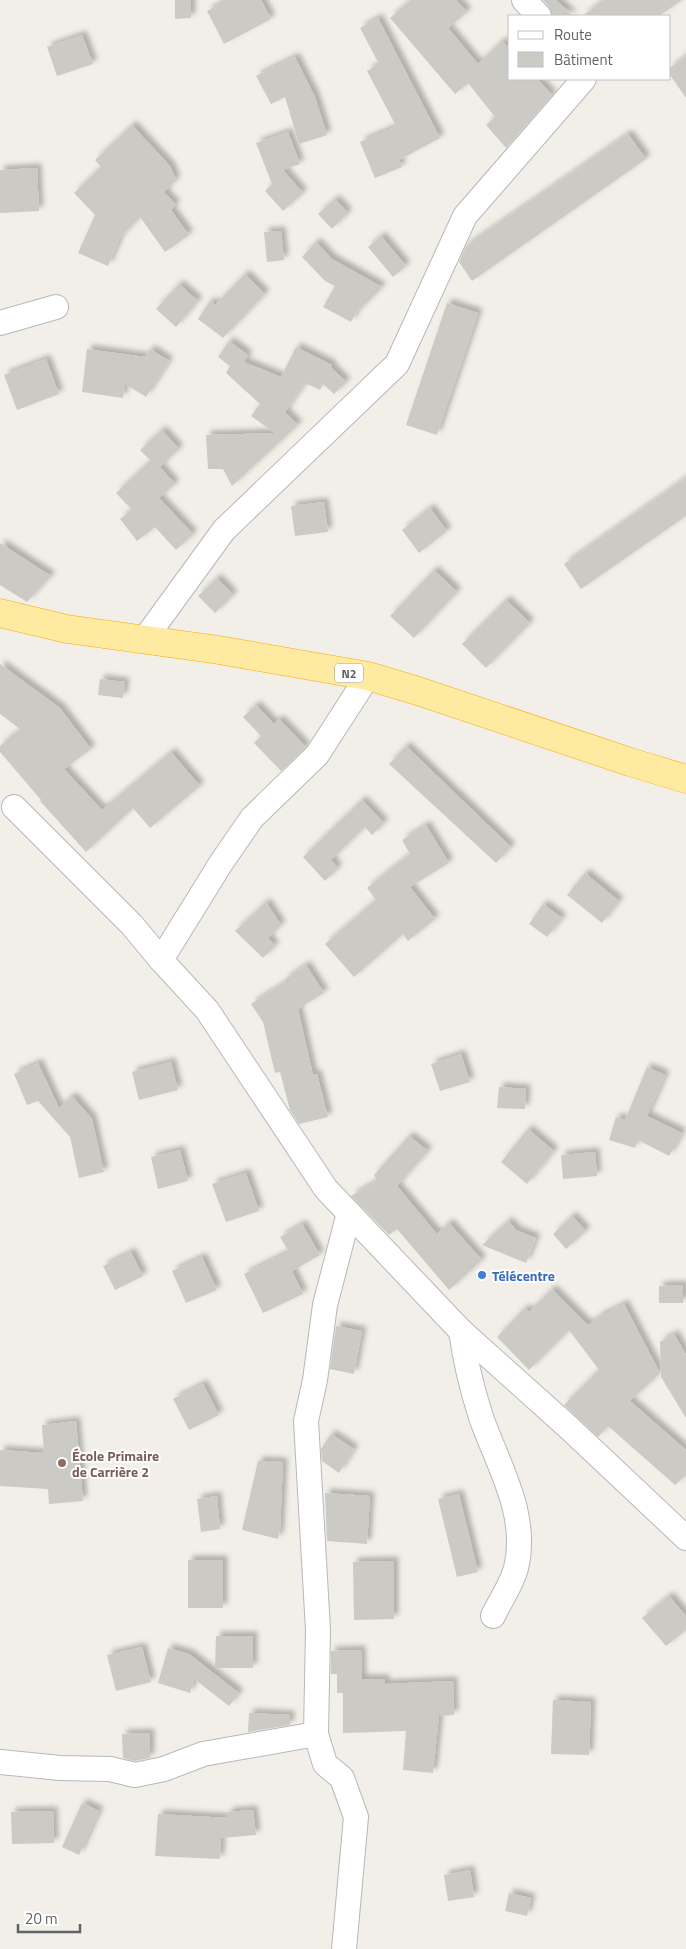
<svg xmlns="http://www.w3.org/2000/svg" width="686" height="1949" font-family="'Titillium Web',sans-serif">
<defs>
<filter id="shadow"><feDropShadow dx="4.5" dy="-4.5" stdDeviation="2.5" flood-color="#0004"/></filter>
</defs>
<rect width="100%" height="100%" fill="#f1efe8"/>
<g fill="#cccac5" filter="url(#shadow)">
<path d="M175,0H191V18L175,19Z"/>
<path d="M227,0H261L271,19L224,44L207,11Z"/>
<path d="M411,0H456L467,12L448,28L478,64L502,41L510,49V79H537L552,95L506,148L486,125L495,117L468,83L455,94L390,18Z"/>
<path d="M543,0H556L573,16H552L549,7Z"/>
<path d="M605,0H682L659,16H582Z"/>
<path d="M378,18L440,138L399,160L402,167L375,178L360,142L395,127L394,125L395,124L367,71L379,64L360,28Z"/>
<path d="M82,35L93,64L57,76L47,47Z"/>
<path d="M686,56V98L670,75V68Z"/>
<path d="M295,57L315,97L327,135L299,144L285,97L271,104L256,76Z"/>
<path d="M132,125L170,166L176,180L164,192L176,205L171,210L189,235L165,252L140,217L120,238L108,266L78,253L95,215L74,193L101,167L95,160Z"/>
<path d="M288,132L300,164L283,170L303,193L283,211L265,191L272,184L256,143Z"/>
<path d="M628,134L646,159L472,281L459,262L466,246Z"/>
<path d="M37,168L39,211L0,213V170Z"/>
<path d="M335,199L348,213L332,229L318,214Z"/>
<path d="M281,231L284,260L267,262L264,232Z"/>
<path d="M381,236L406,266L393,277L368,247Z"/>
<path d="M316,242L332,259L382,287L356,313L351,322L323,307L335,286L325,281L302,257Z"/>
<path d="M245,274L265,294L223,338L198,319L210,301L215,305Z"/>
<path d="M179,284L198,301L176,327L156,309Z"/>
<path d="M447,303L478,313L437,435L406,425Z"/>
<path d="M229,341L248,355L244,362L281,377L296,347L332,365L331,367L346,382L334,394L323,384L320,390L305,383L285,412L298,425L232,486L223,469H208L206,435L275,433L251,416L260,404L226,373L230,366L218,357Z"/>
<path d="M87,349L145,357L150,349L169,361L146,397L125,384L123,398L82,392Z"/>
<path d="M46,359L59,394L17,410L4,375Z"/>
<path d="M162,430L179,449L160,467L175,484L159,498L193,534L176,550L155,527L137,541L120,519L132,510L116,493L149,462H152L140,450Z"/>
<path d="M686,478V516L581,589L564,564Z"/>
<path d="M324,502L328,532L295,536L291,506Z"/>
<path d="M430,508L447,531L419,553L402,530Z"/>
<path d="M0,543L51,576L27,602L0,585Z"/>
<path d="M434,570L457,592L414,638L390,616Z"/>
<path d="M217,578L233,595L215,613L198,596Z"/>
<path d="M506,600L530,623L486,668L462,644Z"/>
<path d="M0,664L60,708L91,749L64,769L102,810L171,752L200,786L150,828L133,808L86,852L40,801L41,800L0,752V746L20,729L0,714Z"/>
<path d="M100,679L125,682L123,698L98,695Z"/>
<path d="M256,705L274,724L279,719L306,747L281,771L254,743L261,736L243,717Z"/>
<path d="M406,746L511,847L496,863L389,764Z"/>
<path d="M362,800L384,823L372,835L365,827L331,860L338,868L325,881L303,857Z"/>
<path d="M426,825L449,863L410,887L435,919L408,941L403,934L354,977L325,944L376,900L367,888L410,854L402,840Z"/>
<path d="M585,873L619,901L602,923L567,895Z"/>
<path d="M266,902L281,925L268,938L275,946L263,958L235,931Z"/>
<path d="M543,904L562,918L547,937L529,924Z"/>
<path d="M306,965L324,993L298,1009L313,1075L317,1074L328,1117L299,1124L290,1110L280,1072L275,1073L263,1022L251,1004L286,982L284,980Z"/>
<path d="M461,1054L470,1082L440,1091L431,1064Z"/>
<path d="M171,1062L178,1090L139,1100L132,1072Z"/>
<path d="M38,1063L59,1108L72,1096L92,1119L104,1172L79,1178L70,1137L38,1101L27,1105L14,1074Z"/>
<path d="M647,1067L665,1075L647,1116L682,1133L669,1156L638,1140L635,1148L609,1140L616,1117L625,1120Z"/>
<path d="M499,1087L526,1089L525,1109L497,1108Z"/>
<path d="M528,1129L554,1151L527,1184L501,1162Z"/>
<path d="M409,1136L428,1151L397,1186L437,1234L449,1223L482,1260L449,1290L397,1229L389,1235L351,1196L377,1181L374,1175Z"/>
<path d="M180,1150L188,1181L158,1189L151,1157Z"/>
<path d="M595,1152L597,1176L563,1179L561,1155Z"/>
<path d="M246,1173L259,1211L226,1222L212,1184Z"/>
<path d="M572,1216L586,1231L566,1249L553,1234Z"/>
<path d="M508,1221L516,1230L536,1238L526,1263L482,1245Z"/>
<path d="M302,1224L320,1255L292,1271L303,1294L263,1313L244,1274L289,1252L280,1237Z"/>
<path d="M131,1252L143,1276L115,1290L103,1266Z"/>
<path d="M202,1257L217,1290L186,1303L172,1271Z"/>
<path d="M683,1285V1303H659V1286Z"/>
<path d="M552,1289L588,1325L604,1313L605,1314L624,1304L660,1373L630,1401L686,1450V1475L675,1485L608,1426L598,1437L564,1405L599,1370L569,1330L529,1370L497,1337L525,1308L529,1312Z"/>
<path d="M336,1326L362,1331L354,1374L330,1369Z"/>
<path d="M674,1334L686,1355V1418L661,1377L660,1342Z"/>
<path d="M203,1384L219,1415L189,1430L173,1399Z"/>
<path d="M76,1421L83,1501L49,1504L48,1489L0,1486V1450L44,1453L42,1425Z"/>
<path d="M331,1434L354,1449L339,1473L322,1461L321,1449Z"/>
<path d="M258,1461L283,1462L280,1530L278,1539L242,1530Z"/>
<path d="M325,1493L370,1496L367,1544L327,1541Z"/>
<path d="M459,1494L478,1572L457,1577L438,1499Z"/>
<path d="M217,1496L220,1529L201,1532L197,1499Z"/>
<rect x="188" y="1560" width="35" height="48"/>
<path d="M394,1561V1619L354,1620L353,1562Z"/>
<path d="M669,1596L686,1616V1630L666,1646L642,1618Z"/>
<path d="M216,1636H253V1668H215Z"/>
<path d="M142,1647L151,1682L116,1691L107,1655Z"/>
<path d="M168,1648L189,1654L239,1693L229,1706L194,1679L190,1693L158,1683Z"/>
<path d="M361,1650L362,1679H385V1684L453,1681L454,1715L439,1716L433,1773L403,1770L406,1731L343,1733V1693H337V1674H331V1651Z"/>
<path d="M553,1700L591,1702L589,1755L551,1754Z"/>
<path d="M249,1713L290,1715V1725L248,1732Z"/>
<path d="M150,1733V1758L134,1761L123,1758L122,1734Z"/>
<path d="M82,1803L99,1811L79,1855L62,1847Z"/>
<path d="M253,1810L256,1835L221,1838L220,1859L155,1856L158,1814L228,1818L227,1812Z"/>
<path d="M53,1811L54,1843L12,1844L11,1812Z"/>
<path d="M470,1870L474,1897L448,1901L444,1875Z"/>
<path d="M509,1893L531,1898L527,1916L505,1911Z"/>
</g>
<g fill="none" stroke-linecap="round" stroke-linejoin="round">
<defs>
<g id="minor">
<path d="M524,0L539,16"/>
<path d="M0,323L56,307"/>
<path d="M144,640L224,530L397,364L465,216L584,79"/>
<path d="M14,807L132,925L161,960L207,1010L326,1189L461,1331L567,1426L686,1538"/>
<path d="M161,960L221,863L252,818L317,755L368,676"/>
<path d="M461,1331C465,1360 472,1389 481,1417C498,1466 529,1514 516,1568C512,1584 500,1601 493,1616"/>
<path d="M0,1762L60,1768L110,1769L135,1775L164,1769L203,1754L316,1734"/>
<path d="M344,1949L356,1817L342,1778L325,1764L316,1734L318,1630L306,1421L315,1380L325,1305L349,1213"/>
</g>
<path id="trunk" d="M0,613L67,629L219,650L368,676L418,691L630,762L686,779"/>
</defs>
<use href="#minor" stroke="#b5b8bc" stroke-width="26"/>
<use href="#trunk" stroke="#f9ab00" stroke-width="29"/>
<use href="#minor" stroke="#fff" stroke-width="24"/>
<use href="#trunk" stroke="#feeaa1" stroke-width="28"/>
</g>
<circle fill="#3f7fe0" stroke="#fff" stroke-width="2" cx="482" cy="1275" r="5"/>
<circle fill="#8d6e63" stroke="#fff" stroke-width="2" cx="62" cy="1463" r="5"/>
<g text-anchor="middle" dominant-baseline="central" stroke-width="4" stroke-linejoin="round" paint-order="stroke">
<rect fill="#fff" stroke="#8f9295" stroke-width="1" x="335" y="663.5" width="28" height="19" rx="4"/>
<g font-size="12" font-weight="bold" fill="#5f6368">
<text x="349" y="673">N2</text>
</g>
<g font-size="14" font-weight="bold" fill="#366cbe" stroke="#fff" text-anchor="start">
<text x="492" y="1275">Télécentre</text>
</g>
<g font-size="14" font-weight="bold" fill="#785e54" stroke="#fff" text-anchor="start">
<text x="72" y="1455">École Primaire<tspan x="72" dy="16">de Carrière 2</tspan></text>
</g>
</g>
<rect x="508" y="15" width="162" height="65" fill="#ffffff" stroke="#bfc1c3"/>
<rect x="518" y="31" width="25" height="8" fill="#ffffff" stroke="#bfc1c3"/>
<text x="554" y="40" font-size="15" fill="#5f6368">Route</text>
<rect x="518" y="52" width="25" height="15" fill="#cccac5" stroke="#bfc1c3"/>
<text x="554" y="65" font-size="15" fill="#5f6368">Bâtiment</text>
<path d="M18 1924v8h62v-8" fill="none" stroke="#5f6368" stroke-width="2.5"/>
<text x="25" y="1924" font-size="15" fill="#5f6368" stroke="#ffffff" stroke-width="4" paint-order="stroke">20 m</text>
</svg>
